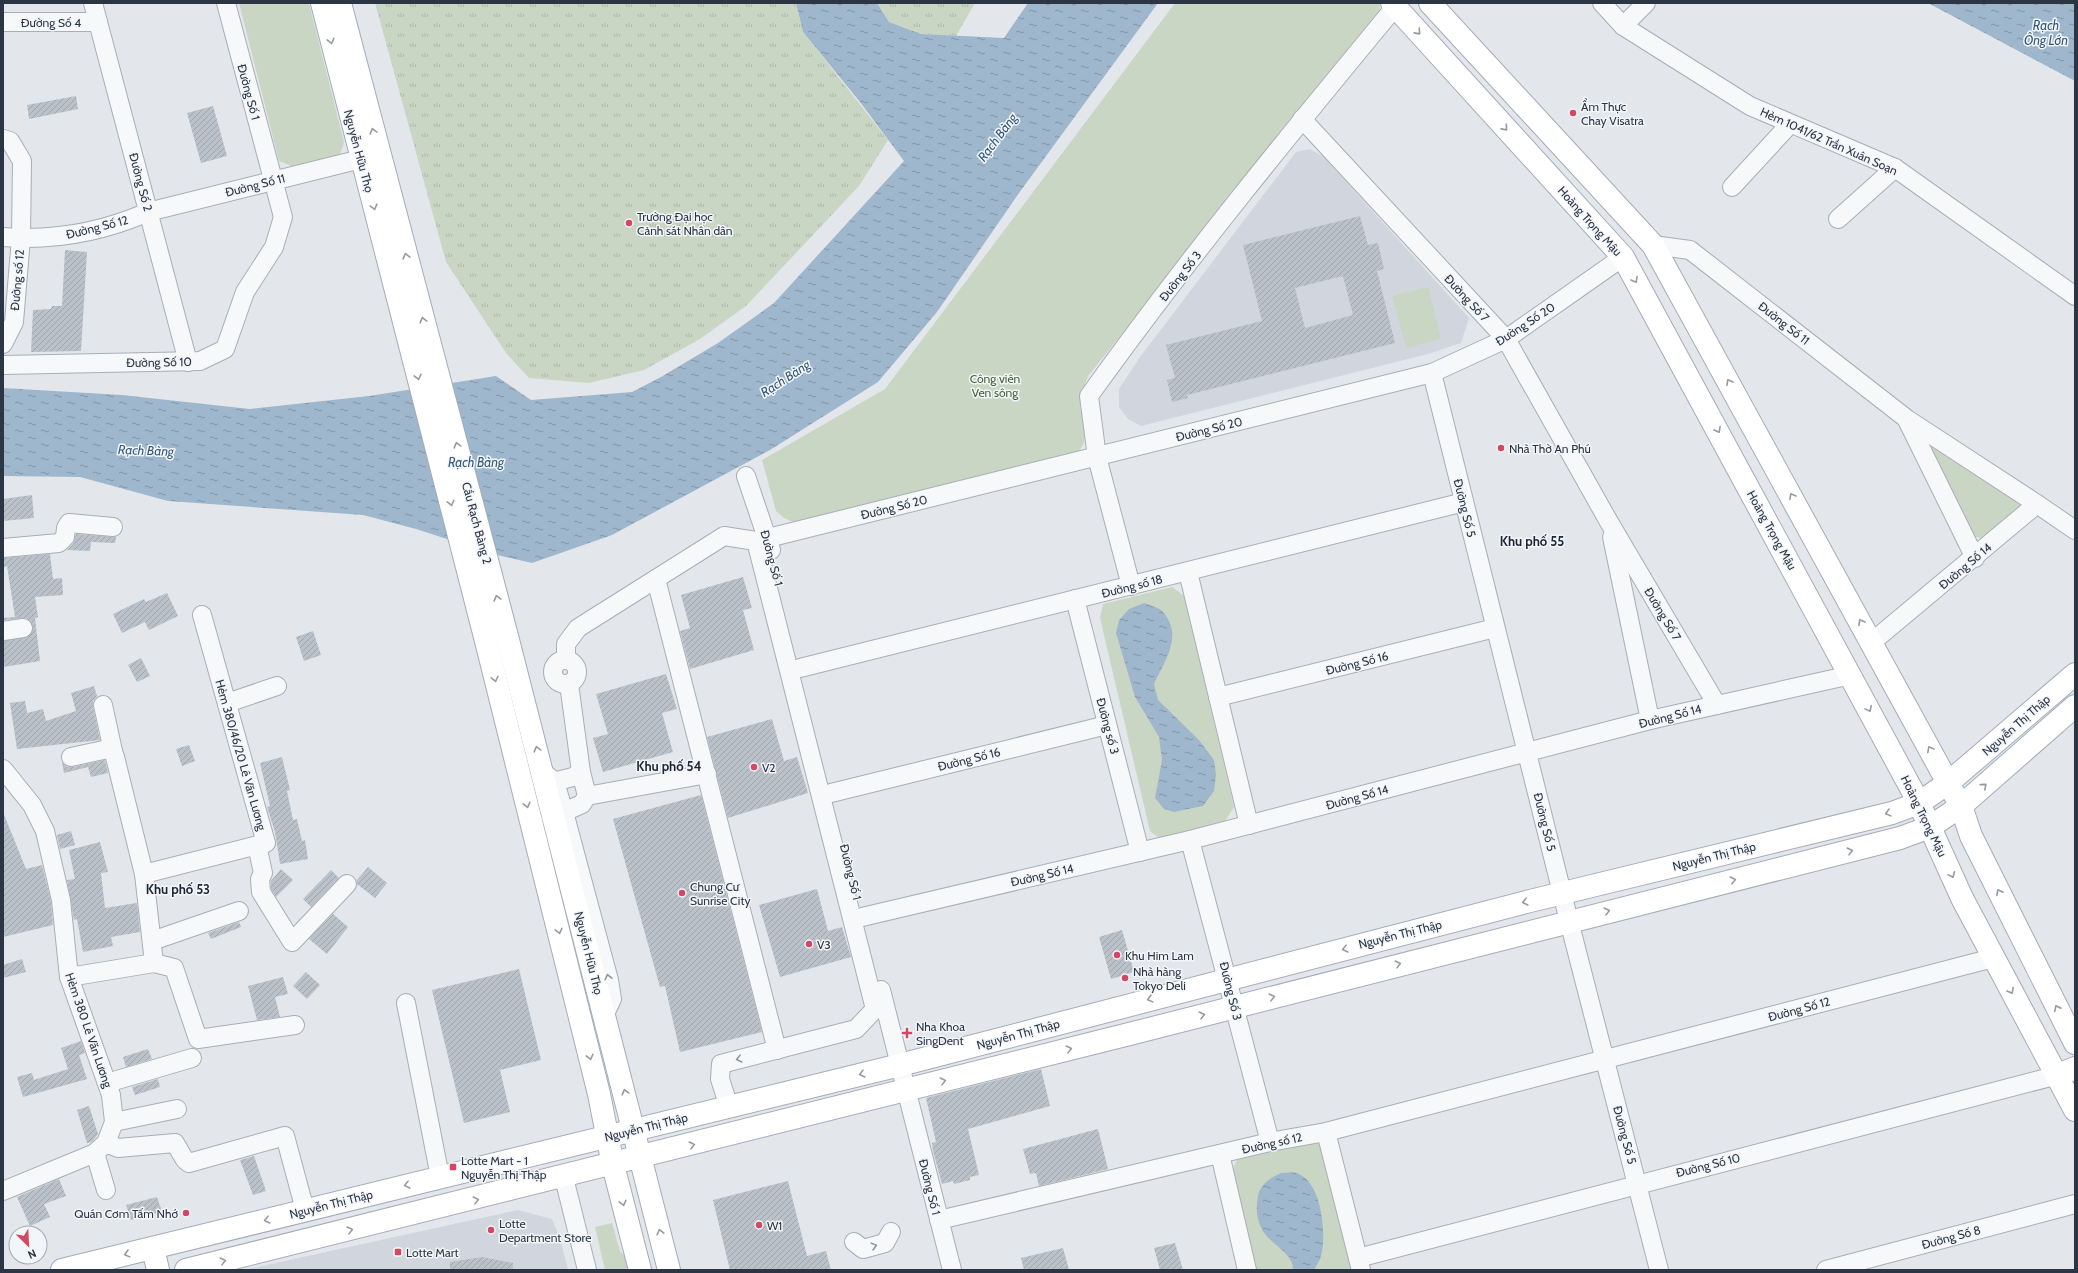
<svg xmlns="http://www.w3.org/2000/svg" width="2078" height="1273" font-family="Cabin,sans-serif">
<defs>
<pattern id="grass-tufts" width="24" height="20" patternUnits="userSpaceOnUse"><rect width="24" height="20" fill="#cad6c4"/><path d="M3 7l-1-3M5 7V3M7 7l1-3M15 17l-1-3M17 17v-4M19 17l1-3" fill="none" stroke="#aeb8aa"/></pattern>
<pattern id="water-ripples" width="26" height="14" patternUnits="userSpaceOnUse"><rect width="26" height="14" fill="#9eb7cc"/><path d="M2 4q2-2 4 0t4 0M15 11q2-2 4 0t4 0" fill="none" stroke="#8196a7"/></pattern>
<pattern id="building-hatch" width="6" height="6" patternUnits="userSpaceOnUse"><rect width="6" height="6" fill="#bac1c9"/><path d="M-1 1l2-2M0 6l6-6M5 7l2-2" fill="none" stroke="#a0a6ae"/></pattern>
</defs>
<rect width="100%" height="100%" fill="#e3e7ec"/>
<g fill="#d1d6de">
<path d="M1310,149L1324,157L1469,318L1461,343L1428,354L1141,426L1128,419L1119,407V389L1140,357L1296,152Z"/>
<path d="M518,1210L552,1219L561,1241L568,1270H244Z"/>
</g>
<g fill="url(#grass-tufts)">
<path d="M375,3H796L803,32L888,140L859,186L746,306L700,339L644,370L589,383L529,378L506,353L446,262Z"/>
<path d="M877,3H975L956,36L921,34L889,22Z"/>
</g>
<g fill="#cad6c4">
<path d="M239,3H309L344,142L340,155L294,167L279,161Z"/>
<path d="M1175,3H1380L1379,16L1088,376C1086,383 1080,393 1080,400C1079,418 1095,442 1074,454L795,523L784,518L776,511L762,460L885,389Z"/>
<path d="M1428,287L1441,339L1406,348L1392,296Z"/>
<path d="M1930,442L2021,499L2020,506L1982,538L1972,536L1927,445Z"/>
<path d="M1172,587L1184,596L1234,807L1225,821L1159,838L1150,831L1100,618L1103,604Z"/>
<path d="M1315,1140L1326,1152L1355,1270H1255L1230,1174L1237,1160Z"/>
<path d="M612,1223L620,1251L634,1266L635,1270H605L595,1227Z"/>
</g>
<g fill="url(#water-ripples)">
<path d="M796,3H877L889,22L921,34L1004,38L1028,3H1158L1019,193L937,312L878,382L770,450L612,535L532,563L493,554L416,529L363,515L168,501L80,477L3,476V388L122,395L250,409L369,396L496,376L531,400L632,392L661,377L718,343L774,303L904,161L860,102L803,32Z"/>
<path d="M1928,3H2075V81Z"/>
<path d="M1144,603C1149,605 1157,607 1161,610C1185,634 1165,660 1154,684L1158,700L1199,740L1214,760L1216,775L1214,791L1203,806L1174,812L1164,809L1155,798L1162,760L1159,737L1135,697L1116,633L1119,620L1129,609Z"/>
<path d="M1281,1173C1286,1173 1292,1172 1296,1173C1322,1180 1327,1235 1321,1256C1320,1261 1316,1266 1314,1270H1293C1294,1255 1273,1245 1265,1234C1259,1226 1256,1215 1257,1205C1257,1187 1266,1180 1281,1173Z"/>
</g>
<g fill="url(#building-hatch)" fill-rule="evenodd">
<path d="M76,96L78,109L29,119L27,105Z"/>
<path d="M213,106L227,156L201,163L187,113Z"/>
<path d="M1360,216L1368,245L1378,243L1384,269L1377,271L1395,343L1187,395L1188,398L1172,402L1167,380L1175,378L1166,345L1262,321L1243,245ZM1343,276L1353,315L1305,328L1295,288Z"/>
<path d="M65,250L87,252L81,351L31,352L33,310L51,309L52,306H62Z"/>
<path d="M32,495L34,518L3,521V499Z"/>
<path d="M76,534L116,537L115,543L91,542L90,551L67,550L73,544Z"/>
<path d="M50,554L53,579L62,578L63,595L35,597L38,617L35,618L40,661L3,667V641L29,636L33,627L31,622L26,618L3,620V618L15,617L7,566L3,568V558Z"/>
<path d="M743,577L752,608L743,610L754,650L690,669L680,631L690,628L681,595Z"/>
<path d="M167,593L178,616L149,630L145,622L122,633L113,614L144,599L146,602Z"/>
<path d="M313,631L321,655L304,661L296,637Z"/>
<path d="M141,658L150,676L137,682L128,665Z"/>
<path d="M666,674L677,709L662,713L673,752L603,772L593,738L608,734L596,694Z"/>
<path d="M94,686L97,696L93,701V707L100,740L17,749L10,703L25,701L27,713L43,709L46,721L76,711L71,693Z"/>
<path d="M772,719L784,761L797,757L808,793L728,818L707,737Z"/>
<path d="M189,745L195,761L182,766L176,749Z"/>
<path d="M282,757L290,790L287,791L293,820L297,819L302,841L305,840L308,859L280,864L275,832L267,807L270,806L260,763Z"/>
<path d="M105,760L108,773L91,777L88,767L64,773L62,762L67,767H73Z"/>
<path d="M701,795L762,1032L680,1052L665,986L660,987L613,819Z"/>
<path d="M3,812L26,869L42,865L51,902L53,925L3,937Z"/>
<path d="M71,831L75,845L60,849L57,835Z"/>
<path d="M100,842L108,872L101,873L105,908L137,903L140,932L111,937L113,946L83,952L77,919L74,920L67,880L75,879L69,850Z"/>
<path d="M368,867L387,883L375,898L357,884V880Z"/>
<path d="M281,869L293,880L276,897L271,889V881Z"/>
<path d="M331,870L339,878L311,907L303,899Z"/>
<path d="M817,889L828,931L842,927L851,957L780,977L759,905Z"/>
<path d="M333,914L348,927L327,954L309,939Z"/>
<path d="M239,922L241,927L211,939L208,933Z"/>
<path d="M1122,930L1134,972L1111,979L1099,937Z"/>
<path d="M22,959L26,972L3,978V965Z"/>
<path d="M519,969L541,1060L500,1070L510,1112L464,1123L432,990Z"/>
<path d="M306,972L320,985L307,999L293,986Z"/>
<path d="M283,977L288,994L275,997L280,1017L257,1020L248,986Z"/>
<path d="M81,1041L85,1053L79,1055L87,1079L23,1097L17,1077L32,1073L34,1080L68,1069L61,1048Z"/>
<path d="M148,1049L152,1059L126,1067L123,1057Z"/>
<path d="M1041,1069L1050,1106L968,1129L979,1175L970,1177V1180L954,1184L953,1181L942,1184L933,1151L932,1143L936,1142L926,1098Z"/>
<path d="M158,1079L160,1087L135,1095L132,1087Z"/>
<path d="M89,1106L98,1134L92,1142L87,1143L77,1110Z"/>
<path d="M1098,1129L1108,1169L1039,1186L1036,1173L1030,1174L1023,1149Z"/>
<path d="M254,1156L266,1191L253,1195L240,1160Z"/>
<path d="M59,1179L66,1196L44,1204L50,1217L30,1226L17,1197Z"/>
<path d="M788,1181L807,1256L826,1251L831,1270H730L713,1200Z"/>
<path d="M157,1197L162,1212L131,1220L126,1205Z"/>
<path d="M1175,1243L1183,1270H1160L1154,1248Z"/>
<path d="M1063,1248L1069,1270H1024L1021,1258Z"/>
<path d="M482,1257L513,1263V1270H450V1262Z"/>
</g>
<g fill="none" stroke-linecap="round" stroke-linejoin="round">
<defs>
<g id="minor">
<path d="M93,3L188,362"/>
<path d="M1602,3L1623,26L1750,106L1895,168L2075,296"/>
<path d="M3,22H98"/>
<path d="M1623,26L1646,3"/>
<path d="M1302,119L1506,339L1609,522L1717,705"/>
<path d="M3,139L10,141L22,161L21,238L14,322L3,344"/>
<path d="M1732,187L1790,124"/>
<path d="M1838,219L1895,168"/>
<path d="M3,237C53,241 102,232 148,212L361,159"/>
<path d="M1653,245L1690,250L1907,419L2037,504L2075,530"/>
<path d="M3,365L200,361L225,349L245,292L274,247L283,217L226,3"/>
<path d="M1432,373L1569,921L1659,1270"/>
<path d="M1907,420L1975,558"/>
<path d="M746,476L771,550"/>
<path d="M1612,537L1650,720"/>
<path d="M768,538L1432,373L1506,339L1623,257"/>
<path d="M3,548L59,543L65,537L66,528L69,523L113,527"/>
<path d="M1188,572L1249,825"/>
<path d="M656,579L777,1050"/>
<path d="M1131,586L1097,457L1089,396C1185,262 1290,134 1395,7"/>
<path d="M1075,599L1140,852"/>
<path d="M3,631L23,628"/>
<path d="M1872,642L2037,504"/>
<circle cx="565" cy="672" r="12"/>
<path d="M566,660V644L578,628L724,536L756,541L875,1009L856,1029L721,1064L720,1079L729,1107"/>
<path d="M800,668L1464,502"/>
<path d="M569,684L581,772"/>
<path d="M1218,697L1495,628"/>
<path d="M227,703L277,686"/>
<path d="M103,705L113,751"/>
<path d="M71,757L108,749L113,751L115,757L144,874L154,963"/>
<path d="M3,769L32,805L45,831L61,900L69,977L111,1095L114,1122L106,1143L95,1153L3,1191"/>
<path d="M544,773L555,782L564,812L609,980L612,999L605,1014"/>
<path d="M545,784L573,777L581,772L587,796L582,804L555,816"/>
<path d="M831,793L1107,725"/>
<path d="M587,796L707,774"/>
<path d="M1190,840L1270,1142"/>
<path d="M257,845L263,873L260,879L261,892L292,942L347,884"/>
<path d="M144,874L266,843L202,615"/>
<path d="M862,917L1190,840L1650,720L1851,675"/>
<path d="M152,941L239,911"/>
<path d="M69,977L154,963L174,968L198,1039L295,1025"/>
<path d="M881,990L952,1270"/>
<path d="M406,1003L440,1177"/>
<path d="M107,1083L192,1058"/>
<path d="M114,1122L177,1109"/>
<path d="M1326,1132L1361,1270"/>
<path d="M106,1143L118,1148L175,1143L185,1160L189,1163L285,1136L305,1210"/>
<path d="M95,1153L106,1190"/>
<path d="M1220,1154L1247,1270"/>
<path d="M564,1178L587,1270"/>
<path d="M939,1220L1270,1142L1326,1132L1993,958"/>
<path d="M854,1242L863,1249L885,1243L891,1232"/>
<path d="M1358,1258L2058,1075"/>
<path d="M1826,1270L2075,1204"/>
</g>
<g id="major">
<path d="M322,3L486,641L599,1094L613,1165L640,1270"/>
<path d="M340,3L507,636L669,1270"/>
<path d="M1392,3L1623,257L1919,803L1962,898L2075,1110"/>
<path d="M1430,3L1653,245L1948,783L1961,806L1971,836L2075,1043"/>
<path d="M2058,1075L2075,1068"/>
<path d="M153,1248L158,1270"/>
<path d="M62,1270L900,1065L1530,901L1892,813L1919,803L1948,783L2075,674"/>
<path d="M186,1270C758,1131 1329,982 1900,838L1930,827L1961,806L2075,706"/>
</g>
</defs>
<use href="#minor" stroke="#a8aeb6" stroke-width="20"/>
<use href="#major" stroke="#a2acb8" stroke-width="24"/>
<use href="#minor" stroke="#f6f8fa" stroke-width="18"/>
<use href="#major" stroke="#fff" stroke-width="22"/>
</g>
<defs><path id="oneway-chevron" d="M-2-3.5L2.5 0L-2 3.5" fill="none" stroke-width="1.6" stroke-linecap="round" stroke-linejoin="round"/></defs>
<g stroke="#959aa2">
<use href="#oneway-chevron" transform="translate(1418 32) rotate(48)"/>
<use href="#oneway-chevron" transform="translate(331 41) rotate(76)"/>
<use href="#oneway-chevron" transform="translate(1505 128) rotate(48)"/>
<use href="#oneway-chevron" transform="translate(373 131) rotate(-105)"/>
<use href="#oneway-chevron" transform="translate(374 207) rotate(75)"/>
<use href="#oneway-chevron" transform="translate(406 256) rotate(-105)"/>
<use href="#oneway-chevron" transform="translate(1635 280) rotate(61)"/>
<use href="#oneway-chevron" transform="translate(423 320) rotate(-105)"/>
<use href="#oneway-chevron" transform="translate(418 377) rotate(76)"/>
<use href="#oneway-chevron" transform="translate(1729 382) rotate(-119)"/>
<use href="#oneway-chevron" transform="translate(1718 430) rotate(61)"/>
<use href="#oneway-chevron" transform="translate(457 445) rotate(-105)"/>
<use href="#oneway-chevron" transform="translate(1792 496) rotate(-119)"/>
<use href="#oneway-chevron" transform="translate(451 503) rotate(76)"/>
<use href="#oneway-chevron" transform="translate(497 598) rotate(-105)"/>
<use href="#oneway-chevron" transform="translate(1861 622) rotate(-119)"/>
<use href="#oneway-chevron" transform="translate(495 679) rotate(76)"/>
<use href="#oneway-chevron" transform="translate(1869 709) rotate(62)"/>
<use href="#oneway-chevron" transform="translate(537 749) rotate(-105)"/>
<use href="#oneway-chevron" transform="translate(1930 749) rotate(-118)"/>
<use href="#oneway-chevron" transform="translate(1984 786) rotate(-41)"/>
<use href="#oneway-chevron" transform="translate(527 805) rotate(76)"/>
<use href="#oneway-chevron" transform="translate(1888 813) rotate(165)"/>
<use href="#oneway-chevron" transform="translate(1850 851) rotate(-14)"/>
<use href="#oneway-chevron" transform="translate(1952 875) rotate(66)"/>
<use href="#oneway-chevron" transform="translate(1733 880) rotate(-14)"/>
<use href="#oneway-chevron" transform="translate(1999 892) rotate(-117)"/>
<use href="#oneway-chevron" transform="translate(1525 902) rotate(166)"/>
<use href="#oneway-chevron" transform="translate(1607 911) rotate(-14)"/>
<use href="#oneway-chevron" transform="translate(559 931) rotate(76)"/>
<use href="#oneway-chevron" transform="translate(1345 949) rotate(166)"/>
<use href="#oneway-chevron" transform="translate(1398 964) rotate(-14)"/>
<use href="#oneway-chevron" transform="translate(2011 991) rotate(61)"/>
<use href="#oneway-chevron" transform="translate(1272 997) rotate(-14)"/>
<use href="#oneway-chevron" transform="translate(1150 999) rotate(165)"/>
<use href="#oneway-chevron" transform="translate(2057 1008) rotate(-117)"/>
<use href="#oneway-chevron" transform="translate(1202 1015) rotate(-14)"/>
<use href="#oneway-chevron" transform="translate(1069 1049) rotate(-14)"/>
<use href="#oneway-chevron" transform="translate(590 1057) rotate(76)"/>
<use href="#oneway-chevron" transform="translate(862 1074) rotate(166)"/>
<use href="#oneway-chevron" transform="translate(943 1081) rotate(-14)"/>
<use href="#oneway-chevron" transform="translate(625 1092) rotate(-105)"/>
<use href="#oneway-chevron" transform="translate(692 1145) rotate(-14)"/>
<use href="#oneway-chevron" transform="translate(407 1185) rotate(166)"/>
<use href="#oneway-chevron" transform="translate(476 1200) rotate(-14)"/>
<use href="#oneway-chevron" transform="translate(623 1203) rotate(76)"/>
<use href="#oneway-chevron" transform="translate(267 1220) rotate(166)"/>
<use href="#oneway-chevron" transform="translate(350 1230) rotate(-14)"/>
<use href="#oneway-chevron" transform="translate(660 1232) rotate(-104)"/>
<use href="#oneway-chevron" transform="translate(127 1254) rotate(165)"/>
<use href="#oneway-chevron" transform="translate(223 1261) rotate(-14)"/>
</g>
<g stroke="#90969f">
<use href="#oneway-chevron" transform="translate(608 977) rotate(-103)"/>
<use href="#oneway-chevron" transform="translate(739 1059) rotate(166)"/>
<use href="#oneway-chevron" transform="translate(874 1246) rotate(-15)"/>
</g>
<g fill="#d14865" stroke="#f3f6f9" stroke-width="1.5">
<circle cx="1573" cy="113" r="4"/>
<circle cx="629" cy="223" r="4"/>
<circle cx="1501" cy="448" r="4"/>
<circle cx="754" cy="767" r="4"/>
<circle cx="682" cy="893" r="4"/>
<circle cx="809" cy="944" r="4"/>
<circle cx="1117" cy="955" r="4"/>
<circle cx="1125" cy="978" r="4"/>
<path d="M905 1027h4v4h4v4h-4v4h-4v-4h-4v-4h4z"/>
<rect x="449" y="1163" width="8" height="8" rx="2"/>
<circle cx="186" cy="1213" r="4"/>
<circle cx="759" cy="1225" r="4"/>
<circle cx="491" cy="1230" r="4"/>
<rect x="394" y="1248" width="8" height="8" rx="2"/>
</g>
<g text-anchor="middle" dominant-baseline="central" stroke-width="3" stroke-linejoin="round" paint-order="stroke">
<g font-size="12" fill="#2b3544" stroke="#f3f6f9">
<text x="51" y="22">Đường Số 4</text>
<text transform="translate(249 92) rotate(75)">Đường Số 1</text>
<text transform="translate(1829 141) rotate(24)">Hẻm 1041/62 Trần Xuân Soạn</text>
<text transform="translate(359 151) rotate(75)">Nguyễn Hữu Thọ</text>
<text transform="translate(141 182) rotate(75)">Đường Số 2</text>
<text transform="translate(255 185) rotate(-14)">Đường Số 11</text>
<text transform="translate(1590 221) rotate(48)">Hoàng Trọng Mậu</text>
<text transform="translate(97 227) rotate(-14)">Đường Số 12</text>
<text transform="translate(1180 276) rotate(-52)">Đường Số 3</text>
<text transform="translate(17 280) rotate(-85)">Đường số 12</text>
<text transform="translate(1467 298) rotate(47)">Đường Số 7</text>
<text transform="translate(1784 323) rotate(38)">Đường Số 11</text>
<text transform="translate(1525 324) rotate(-33)">Đường Số 20</text>
<text transform="translate(159 362) rotate(-1)">Đường Số 10</text>
<text transform="translate(1209 429) rotate(-14)">Đường Số 20</text>
<text transform="translate(894 507) rotate(-14)">Đường Số 20</text>
<text transform="translate(1465 508) rotate(76)">Đường Số 5</text>
<text transform="translate(477 523) rotate(75)">Cầu Rạch Bàng 2</text>
<text transform="translate(1772 530) rotate(61)">Hoàng Trọng Mậu</text>
<text transform="translate(772 558) rotate(75)">Đường Số 1</text>
<text transform="translate(1965 566) rotate(-40)">Đường Số 14</text>
<text transform="translate(1132 586) rotate(-14)">Đường số 18</text>
<text transform="translate(1663 614) rotate(59)">Đường Số 7</text>
<text transform="translate(1357 663) rotate(-14)">Đường Số 16</text>
<text transform="translate(1670 716) rotate(-14)">Đường Số 14</text>
<text transform="translate(2016 725) rotate(-41)">Nguyễn Thị Thập</text>
<text transform="translate(1108 726) rotate(75)">Đường số 3</text>
<text transform="translate(241 755) rotate(74)">Hẻm 380/46/20 Lê Văn Lương</text>
<text transform="translate(969 759) rotate(-14)">Đường Số 16</text>
<text transform="translate(1357 797) rotate(-15)">Đường Số 14</text>
<text transform="translate(1924 816) rotate(64)">Hoàng Trọng Mậu</text>
<text transform="translate(1545 822) rotate(76)">Đường Số 5</text>
<text transform="translate(1714 856) rotate(-14)">Nguyễn Thị Thập</text>
<text transform="translate(851 872) rotate(76)">Đường Số 1</text>
<text transform="translate(1042 875) rotate(-13)">Đường Số 14</text>
<text transform="translate(1400 934) rotate(-14)">Nguyễn Thị Thập</text>
<text transform="translate(589 953) rotate(76)">Nguyễn Hữu Thọ</text>
<text transform="translate(1231 991) rotate(76)">Đường Số 3</text>
<text transform="translate(1799 1009) rotate(-15)">Đường Số 12</text>
<text transform="translate(89 1030) rotate(71)">Hẻm 380 Lê Văn Lương</text>
<text transform="translate(1018 1034) rotate(-15)">Nguyễn Thị Thập</text>
<text transform="translate(646 1127) rotate(-14)">Nguyễn Thị Thập</text>
<text transform="translate(1625 1135) rotate(75)">Đường Số 5</text>
<text transform="translate(1272 1143) rotate(-12)">Đường số 12</text>
<text transform="translate(1708 1165) rotate(-14)">Đường Số 10</text>
<text transform="translate(930 1187) rotate(76)">Đường Số 1</text>
<text transform="translate(331 1204) rotate(-14)">Nguyễn Thị Thập</text>
<text transform="translate(1951 1237) rotate(-15)">Đường Số 8</text>
</g>
<g font-size="12" fill="#2b3544" stroke="#f3f6f9" text-anchor="start">
<text x="1581" y="106">Ẩm Thực<tspan x="1581" dy="14">Chay Visatra</tspan></text>
<text x="637" y="216">Trường Đại học<tspan x="637" dy="14">Cảnh sát Nhân dân</tspan></text>
<text x="1509" y="448">Nhà Thờ An Phú</text>
<text x="762" y="767">V2</text>
<text x="690" y="886">Chung Cư<tspan x="690" dy="14">Sunrise City</tspan></text>
<text x="817" y="944">V3</text>
<text x="1125" y="955">Khu Him Lam</text>
<text x="1133" y="971">Nhà hàng<tspan x="1133" dy="14">Tokyo Deli</tspan></text>
<text x="916" y="1026">Nha Khoa<tspan x="916" dy="14">SingDent</tspan></text>
<text x="461" y="1160">Lotte Mart - 1<tspan x="461" dy="14">Nguyễn Thị Thập</tspan></text>
<text x="178" y="1213" text-anchor="end">Quán Cơm Tấm Nhớ</text>
<text x="499" y="1223">Lotte<tspan x="499" dy="14">Department Store</tspan></text>
<text x="767" y="1225">W1</text>
<text x="406" y="1252">Lotte Mart</text>
</g>
<g font-size="12" fill="#426038" stroke="#f3f6f9">
<text x="995" y="378">Công viên<tspan x="995" dy="14">Ven sông</tspan></text>
</g>
<g font-size="13" font-style="italic" fill="#345779" stroke="#f3f6f9">
<text x="2046" y="25">Rạch<tspan x="2046" dy="15">Ông Lớn</tspan></text>
<text transform="translate(997 137) rotate(-53)">Rạch Bàng</text>
<text transform="translate(785 378) rotate(-33)">Rạch Bàng</text>
<text transform="translate(146 450) rotate(2)">Rạch Bàng</text>
<text x="476" y="462">Rạch Bàng</text>
</g>
<g font-size="13" font-weight="bold" fill="#1d2635" stroke="#f3f6f9">
<text x="1532" y="541">Khu phố 55</text>
<text x="669" y="766">Khu phố 54</text>
<text x="178" y="889">Khu phố 53</text>
</g>
</g>
<rect width="2078" height="1273" fill="none" stroke="#2b3544" stroke-width="8"/>
<g transform="translate(28 1245) rotate(156)"><circle r="19" fill="#f3f6f9" stroke="#a3a9b1"/>
<path d="M0-3L7 15L0 10L-7 15Z" fill="#d14865"/>
<text y="-6" font-size="11" font-weight="bold" text-anchor="middle" fill="#2b3544">N</text>
</g>
</svg>
